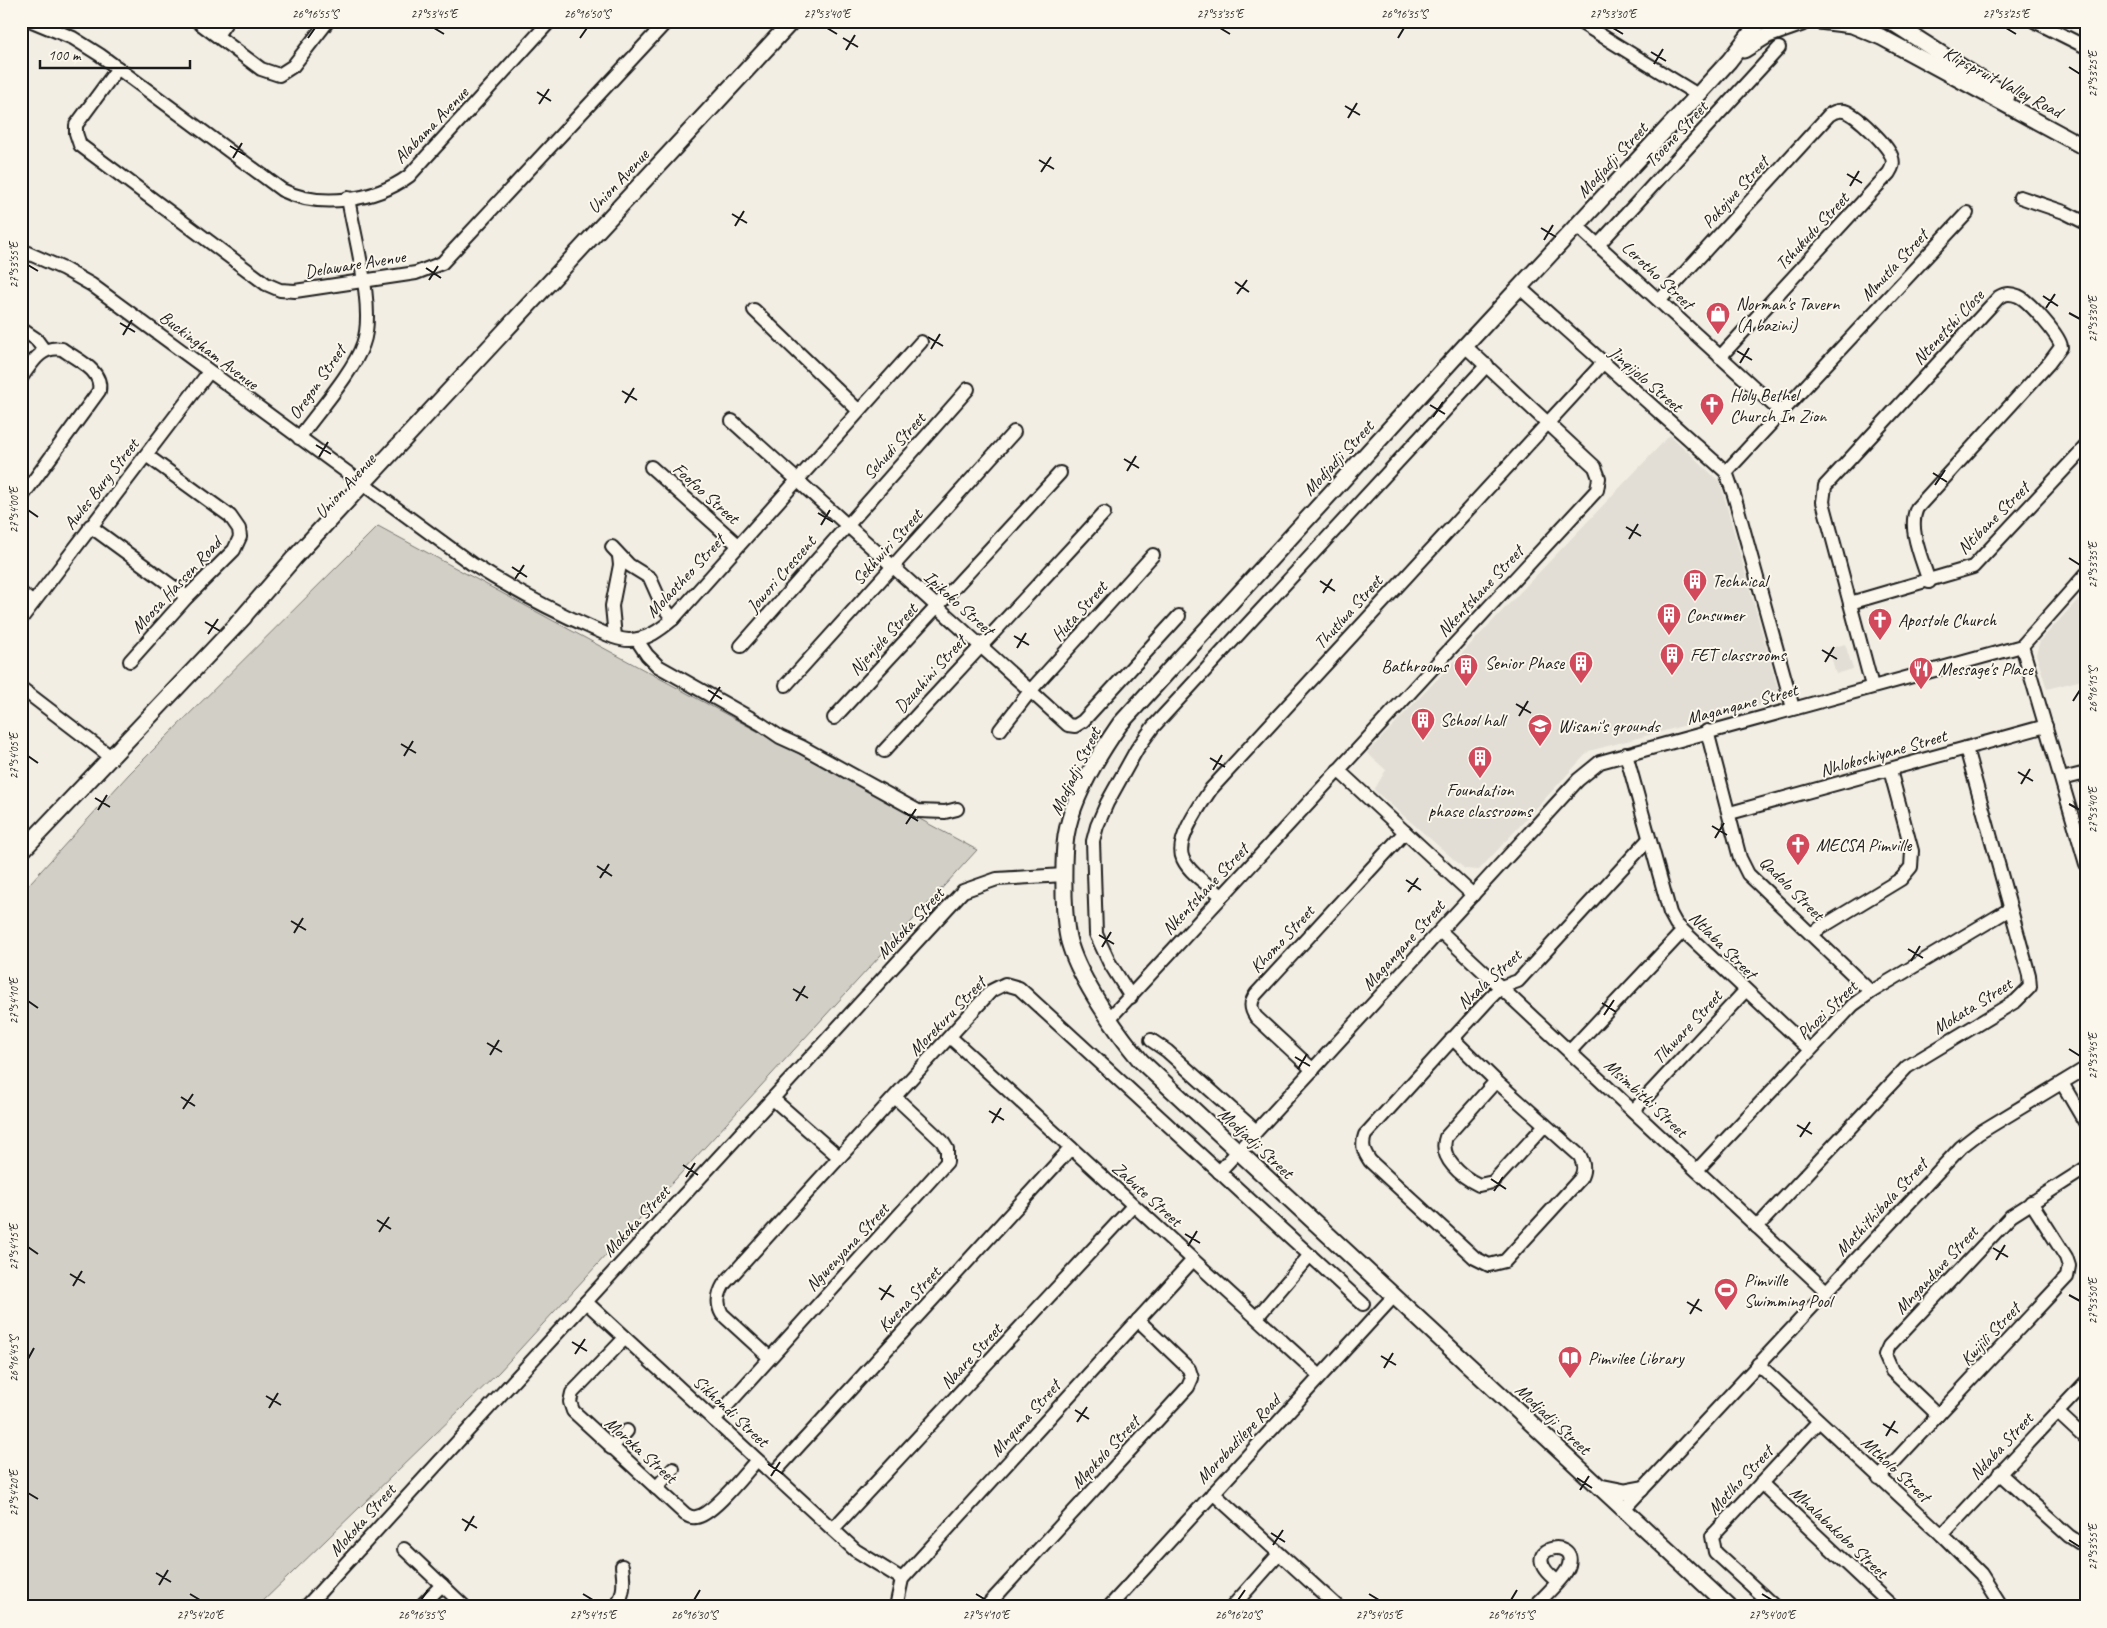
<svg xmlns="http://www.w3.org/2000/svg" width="2107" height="1628" font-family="Caveat,sans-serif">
<rect width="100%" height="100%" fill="#f2eee4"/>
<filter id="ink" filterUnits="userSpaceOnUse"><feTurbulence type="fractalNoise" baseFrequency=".02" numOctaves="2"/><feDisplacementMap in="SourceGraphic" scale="10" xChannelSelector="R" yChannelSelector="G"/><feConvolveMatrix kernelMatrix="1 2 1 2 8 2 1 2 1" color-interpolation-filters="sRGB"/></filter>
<g filter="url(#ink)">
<g fill="#e2ded5">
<path d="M1670,435L1720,482L1779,693L1773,702L1589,751L1479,870L1465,869L1374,790L1386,770L1367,753Z"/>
<path d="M2086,591V679L2047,689L2036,654L2040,641Z"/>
<path d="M1845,644L1853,669L1836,674L1829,649Z"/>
</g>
<path fill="#d2cfc6" stroke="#777671" d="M378,526L977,850L499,1372L257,1607H21V893L129,774Z"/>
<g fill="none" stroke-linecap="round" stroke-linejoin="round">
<defs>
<g id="minor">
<path d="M32,21L73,38L100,55L282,190C320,209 375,201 409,176L550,21"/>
<path d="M197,21L261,69L279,75L293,66L328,21"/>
<path d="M1578,21L1698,95"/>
<path d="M2034,21L2086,47"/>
<path d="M217,35L227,21"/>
<path d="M118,68L76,125V133L80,145L266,284L280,290L295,291L416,273L442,263L667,21"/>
<path d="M2020,197L2064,212L2086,223"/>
<path d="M1577,226L1781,412"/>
<path d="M1599,244L1779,48"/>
<path d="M21,250L64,269L92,285L472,564C510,588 549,609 590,627C602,632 616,640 629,640C647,640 660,630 673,619L921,342"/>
<path d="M1519,287L1726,472L1734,495L1793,708"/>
<path d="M1660,300L1829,115C1834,111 1838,110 1844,111C1855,113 1889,146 1892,158C1894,164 1892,168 1889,173L1720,357"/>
<path d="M754,310L859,411"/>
<path d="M21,329L36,339L44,350"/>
<path d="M21,378C32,363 41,345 62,349C77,360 103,370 99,391L21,498"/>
<path d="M732,421L1068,725L1075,726L1083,721L1179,616"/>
<path d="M299,438C316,414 354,371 363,344C376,310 354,236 348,198"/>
<path d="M651,467L738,545"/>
<path d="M1726,472L1967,213"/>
<path d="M90,526L187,597"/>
<path d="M612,547L629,565L650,578L662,605L673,619"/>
<path d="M21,593L33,603"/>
<path d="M1850,603L1973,567L2086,446"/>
<path d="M21,619L209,372"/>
<path d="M615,637L612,606L620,565L619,556"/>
<path d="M637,640L647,655L658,666L761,724L780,737L802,747L918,811L945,812L957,809"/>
<path d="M741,646L968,389"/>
<path d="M2022,646L2086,864"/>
<path d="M130,661L187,597L234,550L240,537L239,529L230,516L146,455"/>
<path d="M786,685L1014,432"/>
<path d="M1872,686L1823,502L1825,486L1999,297C2005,293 2011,293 2018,296C2028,300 2061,337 2061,347L2049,363L1917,508C1907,529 1923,561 1929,582"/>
<path d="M21,688L111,757"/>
<path d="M834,718L1060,473"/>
<path d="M1000,730L1031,690L1153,555"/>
<path d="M1707,731L1740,858L1748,874L1871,992"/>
<path d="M884,751L1104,513"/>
<path d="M1626,754L1670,913L1676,924L1810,1050"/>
<path d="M1338,770L1473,895"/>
<path d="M2062,779L2086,773"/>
<path d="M1730,813L2046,726"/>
<path d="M1222,896C1210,886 1190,874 1183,859C1174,841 1201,804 1211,789L1602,364"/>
<path d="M1440,931L1826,1291"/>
<path d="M1812,933L1901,879L1911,867L1912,851L1890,770"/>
<path d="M1131,997L1109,962L1096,934L1093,841L1097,826L1107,803L1137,749L1153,727L1487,365"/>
<path d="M1109,1019L1597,490L1599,478L1595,467L1465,346"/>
<path d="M950,1037L1320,1376"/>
<path d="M1452,1038L1496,1081L1580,1156C1584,1164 1585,1171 1580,1179L1505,1261L1489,1265L1475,1258L1370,1161C1364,1152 1361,1146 1365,1135L1490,998L1501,987L1518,981L1648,840"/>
<path d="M1151,1040L1167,1051L1256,1131"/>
<path d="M1570,1051L1682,932"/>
<path d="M1313,1070L1256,1017C1250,1008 1250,1002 1256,994L1405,832"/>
<path d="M1496,1081L1446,1137C1438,1158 1462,1177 1479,1185L1493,1182L1545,1125"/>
<path d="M2062,1083L2086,1124"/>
<path d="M773,1099L839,1157"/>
<path d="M1634,1110L1745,991"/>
<path d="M1697,1170L1853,1005L1871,992L2010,909"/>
<path d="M1219,1172L1578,780L1600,762L2022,646L2086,574"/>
<path d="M1757,1227L1907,1067L2016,1001L2030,987L2029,975L1966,748"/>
<path d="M586,1302L855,1550L902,1579"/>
<path d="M1257,1317L1310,1255"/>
<path d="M625,1338L572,1393L570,1402L573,1411L685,1514C688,1516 692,1518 696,1517C713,1515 745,1473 757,1460"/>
<path d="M769,1357L722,1314C716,1303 718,1294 724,1284L991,991L1005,984L1019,988L1363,1304"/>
<path d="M1758,1364L1942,1535L1981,1574L2002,1607"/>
<path d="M2057,1412L2086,1439"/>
<path d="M1938,1415L1892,1371L1885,1355L1889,1346L2011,1216L2086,1168"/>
<path d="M714,1420L947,1162V1149L942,1141L895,1097"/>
<path d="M611,1448L627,1431"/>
<path d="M1999,1473L2069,1536L2086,1547"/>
<path d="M773,1474L1071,1148"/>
<path d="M1879,1478L2067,1277L2069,1266L2066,1257L2031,1202"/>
<path d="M1761,1483L1893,1607"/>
<path d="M656,1488L673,1469"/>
<path d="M1213,1493L1338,1607"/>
<path d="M1623,1510L1961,1147L1979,1133L2086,1068"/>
<path d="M833,1529L1133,1206"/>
<path d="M1942,1535L2086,1382"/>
<path d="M404,1549L465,1607"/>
<path d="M306,1607L963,891L997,879L1064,875"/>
<path d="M420,1607L442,1585"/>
<path d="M616,1607C625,1593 624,1582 622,1566"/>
<path d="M896,1607L902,1579L1193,1260"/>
<path d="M986,1607L1188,1387L1192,1378L1189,1369L1138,1320"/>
<path d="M1109,1607L1394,1296"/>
<path d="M1232,1607L1279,1554"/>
<path d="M1534,1607C1543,1597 1566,1577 1569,1565C1577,1535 1513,1548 1557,1581"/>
<path d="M1775,1607L1715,1552L1712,1536L1819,1421"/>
</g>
<g id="tertiary">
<path d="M1819,21L1852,25L1881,37L2086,148"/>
<path d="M1890,21L2007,96"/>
<path d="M1744,50L1768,35L1802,23"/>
<path d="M237,624L294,558L792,21"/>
<path d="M21,852L244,617"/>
<path d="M1600,1487L1625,1492L1641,1489"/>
<path d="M1729,1607L1141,1061C1117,1033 1081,981 1070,945C1065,930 1065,913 1064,896C1064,877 1063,856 1066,836C1072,799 1099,754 1120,724L1465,346L1698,95L1729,61L1760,21"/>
</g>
</defs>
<use href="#minor" stroke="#1c1c1c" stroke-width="16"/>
<use href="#tertiary" stroke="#1c1c1c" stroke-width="19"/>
<use href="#minor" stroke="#fbf7ec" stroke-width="12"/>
<use href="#tertiary" stroke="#fbf7ec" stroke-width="15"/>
</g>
</g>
<path fill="none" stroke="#1c1c1c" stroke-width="2" d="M434,28L444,34M827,28L837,34M1220,28L1230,34M1613,28L1623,34M2006,28L2016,34M308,38L315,28M580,38L587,28M843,38L858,47M1398,38L1404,28M846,50L855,35M1651,52L1666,61M1654,64L1663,49M2069,67L2080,74M537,92L551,101M539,104L549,89M1345,106L1360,115M1348,118L1357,103M230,146L245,155M233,158L242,143M1039,160L1054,169M1041,172L1051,157M1847,174L1862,183M1850,186L1859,171M732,214L747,223M735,226L744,211M1541,228L1556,237M1544,240L1553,225M28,265L38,271M426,268L441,278M429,280L438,266M1235,282L1249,292M1237,294L1247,280M2043,296L2058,306M2046,308L2055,294M2069,313L2080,319M120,323L135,332M123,335L132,320M928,337L943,346M931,349L940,334M1737,351L1752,360M1740,363L1749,348M622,391L637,400M625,403L634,388M1430,405L1445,414M1433,417L1443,402M316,445L331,454M319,457L328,442M1124,459L1139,468M1127,471L1136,456M1933,473L1947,482M1935,485L1945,470M28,510L38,517M818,513L833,522M821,525L830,510M1626,527L1641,536M1629,539L1638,524M2069,558L2080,565M512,567L527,577M515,579L524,565M1320,581L1335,591M1323,593L1332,579M205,622L220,631M208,634L218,619M1014,636L1029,645M1017,648L1026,633M1822,650L1837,659M1825,662L1834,647M708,690L722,699M2073,701L2080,690M710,702L720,687M1516,704L1531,713M1519,716L1528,701M401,744L416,753M28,756L38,763M404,756L413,741M1210,758L1225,767M1213,770L1222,755M2018,772L2033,781M2021,784L2030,769M95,798L110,807M2069,804L2080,810M98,810L107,795M904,812L918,821M906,824L916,809M1712,826L1727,835M1715,838L1724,823M597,866L612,876M600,878L609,864M1406,880L1421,890M1408,892L1418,878M291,921L306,930M294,933L303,918M1099,935L1114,944M1102,947L1111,932M1908,949L1923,958M1911,961L1920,946M793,989L808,998M28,1001L38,1008M796,1001L805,986M1602,1003L1616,1012M1604,1015L1614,1000M487,1043L502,1052M2069,1049L2080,1056M490,1055L499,1040M1295,1057L1310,1066M1298,1069L1307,1054M181,1097L195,1106M183,1109L193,1094M989,1111L1004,1120M992,1123L1001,1108M1797,1125L1812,1134M1800,1137L1810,1122M683,1165L698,1175M686,1177L695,1163M1491,1179L1506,1189M1494,1191L1503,1177M377,1220L391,1229M379,1232L389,1217M1185,1234L1200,1243M1188,1246L1197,1231M28,1247L38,1254M1993,1248L2008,1257M1996,1260L2005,1245M70,1274L85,1283M73,1286L82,1271M879,1288L894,1297M2069,1295L2080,1301M881,1300L891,1285M1687,1302L1702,1311M1690,1314L1699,1299M572,1342L587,1351M575,1354L585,1339M1381,1356L1396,1365M28,1359L34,1348M1384,1368L1393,1353M266,1396L281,1405M269,1408L278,1393M1075,1410L1089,1419M1077,1422L1087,1407M1883,1424L1898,1433M1886,1436L1895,1421M768,1464L783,1474M771,1476L780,1462M1577,1478L1592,1488M1580,1490L1589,1476M28,1493L38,1499M462,1519L477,1528M465,1531L474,1516M1271,1533L1285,1542M2069,1540L2080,1547M1273,1545L1283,1530M156,1573L171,1582M159,1585L168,1570M190,1594L200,1600M583,1594L593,1600M976,1594L986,1600M1369,1594L1379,1600M1762,1594L1772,1600M421,1600L428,1590M694,1600L700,1590M1238,1600L1245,1590M1511,1600L1517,1590"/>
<defs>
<symbol id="shop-pin" viewBox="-11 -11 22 30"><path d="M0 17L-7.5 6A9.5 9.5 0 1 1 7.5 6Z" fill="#d1495b" stroke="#fbf7ec"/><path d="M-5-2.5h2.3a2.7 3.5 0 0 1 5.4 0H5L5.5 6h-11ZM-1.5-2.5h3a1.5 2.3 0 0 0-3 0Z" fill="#fff"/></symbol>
<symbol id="church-pin" viewBox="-11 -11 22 30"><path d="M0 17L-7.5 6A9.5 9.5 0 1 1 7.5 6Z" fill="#d1495b" stroke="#fbf7ec"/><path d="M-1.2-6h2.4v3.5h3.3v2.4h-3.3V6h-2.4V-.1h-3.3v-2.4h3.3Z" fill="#fff"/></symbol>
<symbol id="building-pin" viewBox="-11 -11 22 30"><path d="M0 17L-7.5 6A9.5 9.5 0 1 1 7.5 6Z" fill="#d1495b" stroke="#fbf7ec"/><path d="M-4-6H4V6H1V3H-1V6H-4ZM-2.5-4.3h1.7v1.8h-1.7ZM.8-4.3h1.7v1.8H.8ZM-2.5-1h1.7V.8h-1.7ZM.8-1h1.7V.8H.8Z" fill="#fff"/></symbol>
<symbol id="restaurant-pin" viewBox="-11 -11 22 30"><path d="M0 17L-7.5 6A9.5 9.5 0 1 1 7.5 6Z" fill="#d1495b" stroke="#fbf7ec"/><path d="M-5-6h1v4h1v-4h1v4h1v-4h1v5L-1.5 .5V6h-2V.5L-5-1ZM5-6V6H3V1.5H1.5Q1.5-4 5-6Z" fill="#fff"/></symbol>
<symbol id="school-pin" viewBox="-11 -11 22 30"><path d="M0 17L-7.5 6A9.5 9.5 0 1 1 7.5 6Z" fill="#d1495b" stroke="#fbf7ec"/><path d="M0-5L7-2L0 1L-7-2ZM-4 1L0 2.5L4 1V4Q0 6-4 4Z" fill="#fff"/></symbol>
<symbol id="stadium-pin" viewBox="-11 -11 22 30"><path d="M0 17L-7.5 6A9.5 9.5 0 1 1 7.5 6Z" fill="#d1495b" stroke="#fbf7ec"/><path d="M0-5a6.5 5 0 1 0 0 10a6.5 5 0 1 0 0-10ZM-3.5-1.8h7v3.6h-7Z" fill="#fff"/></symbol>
<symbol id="library-pin" viewBox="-11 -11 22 30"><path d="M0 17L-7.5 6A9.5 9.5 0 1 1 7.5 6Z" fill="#d1495b" stroke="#fbf7ec"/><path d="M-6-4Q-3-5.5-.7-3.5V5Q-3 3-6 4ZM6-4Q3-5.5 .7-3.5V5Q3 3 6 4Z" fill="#fff"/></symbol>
</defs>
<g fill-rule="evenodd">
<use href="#shop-pin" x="1704" y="300" width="28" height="38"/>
<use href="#church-pin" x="1698" y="391" width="28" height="38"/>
<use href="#building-pin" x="1681" y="567" width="28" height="38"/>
<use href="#building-pin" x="1655" y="601" width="28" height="38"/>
<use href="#church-pin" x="1866" y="606" width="28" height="38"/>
<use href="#building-pin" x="1658" y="641" width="28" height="38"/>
<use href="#building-pin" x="1567" y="649" width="28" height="38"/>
<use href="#building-pin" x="1452" y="652" width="28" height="38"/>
<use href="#restaurant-pin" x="1907" y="655" width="28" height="38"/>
<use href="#building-pin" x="1409" y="706" width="28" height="38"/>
<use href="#school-pin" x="1526" y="712" width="28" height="38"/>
<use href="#building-pin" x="1466" y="744" width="28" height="38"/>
<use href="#church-pin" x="1784" y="831" width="28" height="38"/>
<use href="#stadium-pin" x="1712" y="1276" width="28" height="38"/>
<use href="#library-pin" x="1556" y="1344" width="28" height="38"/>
</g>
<g text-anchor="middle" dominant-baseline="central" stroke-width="4" stroke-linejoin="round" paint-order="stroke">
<g font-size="18" fill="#1c1c1c" stroke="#fbf7ec">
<text transform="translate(2003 82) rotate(28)">Klipspruit Valley Road</text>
<text transform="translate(431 125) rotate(-46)">Alabama Avenue</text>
<text transform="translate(1676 134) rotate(-47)">Tsoene Street</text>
<text transform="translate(1612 160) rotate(-47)">Modjadji Street</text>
<text transform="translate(618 181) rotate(-47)">Union Avenue</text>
<text transform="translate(1735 192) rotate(-48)">Pokojwe Street</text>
<text transform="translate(1812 231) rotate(-47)">Tshukudu Street</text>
<text transform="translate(355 264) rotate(-9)">Delaware Avenue</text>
<text transform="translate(1894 265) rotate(-47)">Mmutla Street</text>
<text transform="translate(1658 275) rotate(43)">Lerotho Street</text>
<text transform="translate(1948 327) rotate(-47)">Ntenetshi Close</text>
<text transform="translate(209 350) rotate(37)">Buckingham Avenue</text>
<text transform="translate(1646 379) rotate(41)">Jinqijolo Street</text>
<text transform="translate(317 382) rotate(-55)">Oregon Street</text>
<text transform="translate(894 446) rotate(-48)">Sehudi Street</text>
<text transform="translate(1338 458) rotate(-47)">Modjadji Street</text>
<text transform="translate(101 484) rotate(-52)">Awles Bury Street</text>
<text transform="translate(345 486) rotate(-48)">Union Avenue</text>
<text transform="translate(706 493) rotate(42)">Foofoo Street</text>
<text transform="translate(1993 518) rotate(-45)">Ntibane Street</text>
<text transform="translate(887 547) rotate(-48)">Sekhwiri Street</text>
<text transform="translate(781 574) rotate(-49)">Jowori Crescent</text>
<text transform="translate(685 576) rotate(-47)">Molaotheo Street</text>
<text transform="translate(176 585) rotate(-47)">Moosa Hassen Road</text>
<text transform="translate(1480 591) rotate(-47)">Nkentshane Street</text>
<text transform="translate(959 603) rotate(42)">Ipikoko Street</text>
<text transform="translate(1079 611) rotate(-48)">Huta Street</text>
<text transform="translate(1348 612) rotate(-48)">Thutlwa Street</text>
<text transform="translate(883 639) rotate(-47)">Njenjele Street</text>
<text transform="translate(930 674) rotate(-48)">Dzuahini Street</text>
<text transform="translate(1742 704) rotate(-15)">Maganqane Street</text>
<text transform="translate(1883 753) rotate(-16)">Nhlokoshiyane Street</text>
<text transform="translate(1075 771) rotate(-64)">Modjadji Street</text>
<text transform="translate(1792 888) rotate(45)">Qadolo Street</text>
<text transform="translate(1205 889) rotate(-47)">Nkentshane Street</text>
<text transform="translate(910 923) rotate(-47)">Mokoka Street</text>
<text transform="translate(1282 939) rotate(-47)">Khomo Street</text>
<text transform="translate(1403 945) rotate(-48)">Maganqane Street</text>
<text transform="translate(1723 945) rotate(45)">Ntlaba Street</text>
<text transform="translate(1489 979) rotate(-42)">Nxala Street</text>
<text transform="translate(1972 1006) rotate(-32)">Mokata Street</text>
<text transform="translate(1827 1010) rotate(-44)">Phozi Street</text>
<text transform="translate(947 1016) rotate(-46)">Morekuru Street</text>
<text transform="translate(1687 1027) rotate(-47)">Tlhware Street</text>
<text transform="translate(1646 1098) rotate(43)">Msimbithi Street</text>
<text transform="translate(1256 1143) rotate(43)">Modjadji Street</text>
<text transform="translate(1147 1194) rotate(42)">Zabute Street</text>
<text transform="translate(1881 1207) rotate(-47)">Mathithibala Street</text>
<text transform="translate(636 1221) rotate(-47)">Mokoka Street</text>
<text transform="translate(847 1247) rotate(-47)">Ngwenyana Street</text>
<text transform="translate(1936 1270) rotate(-47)">Mngandave Street</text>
<text transform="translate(909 1299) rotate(-47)">Kwena Street</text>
<text transform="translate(1990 1334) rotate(-47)">Kwijili Street</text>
<text transform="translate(971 1356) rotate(-47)">Naare Street</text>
<text transform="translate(731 1411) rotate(43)">Sikhondi Street</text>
<text transform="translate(1025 1418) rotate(-48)">Mnquma Street</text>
<text transform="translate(1553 1419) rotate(43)">Modjadji Street</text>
<text transform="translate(1238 1439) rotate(-47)">Morobadilepe Road</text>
<text transform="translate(2001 1446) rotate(-47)">Ndaba Street</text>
<text transform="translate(641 1450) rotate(42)">Moroka Street</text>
<text transform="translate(1105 1452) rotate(-47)">Mqokolo Street</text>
<text transform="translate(1896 1469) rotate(43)">Mtholo Street</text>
<text transform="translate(1740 1480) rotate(-47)">Motlho Street</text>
<text transform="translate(362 1520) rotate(-48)">Mokoka Street</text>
<text transform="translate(1839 1532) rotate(43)">Mhalabakobo Street</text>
</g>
<g font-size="18" fill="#1c1c1c" stroke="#fbf7ec" text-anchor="start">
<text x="1736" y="304">Norman's Tavern<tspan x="1736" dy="21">(A bazini)</tspan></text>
<text x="1730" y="395">Holy Bethel<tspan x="1730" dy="21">Church In Zion</tspan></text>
<text x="1712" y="581">Technical</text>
<text x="1686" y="615">Consumer</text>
<text x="1898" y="620">Apostole Church</text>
<text x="1690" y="655">FET classrooms</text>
<text x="1564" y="663" text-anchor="end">Senior Phase</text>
<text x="1448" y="666" text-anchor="end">Bathrooms</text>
<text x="1938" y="669">Message's Place</text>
<text x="1440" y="720">School hall</text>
<text x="1558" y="726">Wisani's grounds</text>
<text x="1480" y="790" text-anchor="middle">Foundation<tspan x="1480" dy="21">phase classrooms</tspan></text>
<text x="1816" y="845">MECSA Pimville</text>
<text x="1744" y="1280">Pimville<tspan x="1744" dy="21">Swimming Pool</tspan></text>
<text x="1588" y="1358">Pimvilee Library</text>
</g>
</g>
<rect width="2107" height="1628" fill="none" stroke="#fbf7ec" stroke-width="55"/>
<path d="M40 60v8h150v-8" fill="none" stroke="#1c1c1c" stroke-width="2.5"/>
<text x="48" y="60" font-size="15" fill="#1c1c1c" stroke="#fbf7ec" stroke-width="4" paint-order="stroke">100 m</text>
<rect x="28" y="28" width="2052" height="1572" fill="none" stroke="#1c1c1c" stroke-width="2"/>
<g font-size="12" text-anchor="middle" fill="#1c1c1c">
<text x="315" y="18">26°16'55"S</text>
<text x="434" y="18">27°53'45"E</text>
<text x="587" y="18">26°16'50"S</text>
<text x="827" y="18">27°53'40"E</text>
<text x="1220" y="18">27°53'35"E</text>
<text x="1404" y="18">26°16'35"S</text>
<text x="1613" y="18">27°53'30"E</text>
<text x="2006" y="18">27°53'25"E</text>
<text transform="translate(2093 74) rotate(-90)" y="4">27°53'25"E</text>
<text transform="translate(14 265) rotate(-90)" y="4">27°53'55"E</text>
<text transform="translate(2093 319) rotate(-90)" y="4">27°53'30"E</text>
<text transform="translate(14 510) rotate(-90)" y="4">27°54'00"E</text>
<text transform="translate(2093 565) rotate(-90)" y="4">27°53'35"E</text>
<text transform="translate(2093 690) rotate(-90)" y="4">26°16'15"S</text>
<text transform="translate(14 756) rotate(-90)" y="4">27°54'05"E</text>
<text transform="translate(2093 810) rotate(-90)" y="4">27°53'40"E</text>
<text transform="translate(14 1001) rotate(-90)" y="4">27°54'10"E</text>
<text transform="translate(2093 1056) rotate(-90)" y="4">27°53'45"E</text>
<text transform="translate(14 1247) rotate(-90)" y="4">27°54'15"E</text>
<text transform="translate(2093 1301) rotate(-90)" y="4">27°53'50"E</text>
<text transform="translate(14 1359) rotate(-90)" y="4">26°16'45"S</text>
<text transform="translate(14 1493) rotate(-90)" y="4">27°54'20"E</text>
<text transform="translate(2093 1547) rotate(-90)" y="4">27°53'55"E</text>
<text x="200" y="1619">27°54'20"E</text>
<text x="421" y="1619">26°16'35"S</text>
<text x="593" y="1619">27°54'15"E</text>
<text x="694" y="1619">26°16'30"S</text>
<text x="986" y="1619">27°54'10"E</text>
<text x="1238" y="1619">26°16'20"S</text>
<text x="1379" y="1619">27°54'05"E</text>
<text x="1511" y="1619">26°16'15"S</text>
<text x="1772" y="1619">27°54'00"E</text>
</g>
</svg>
